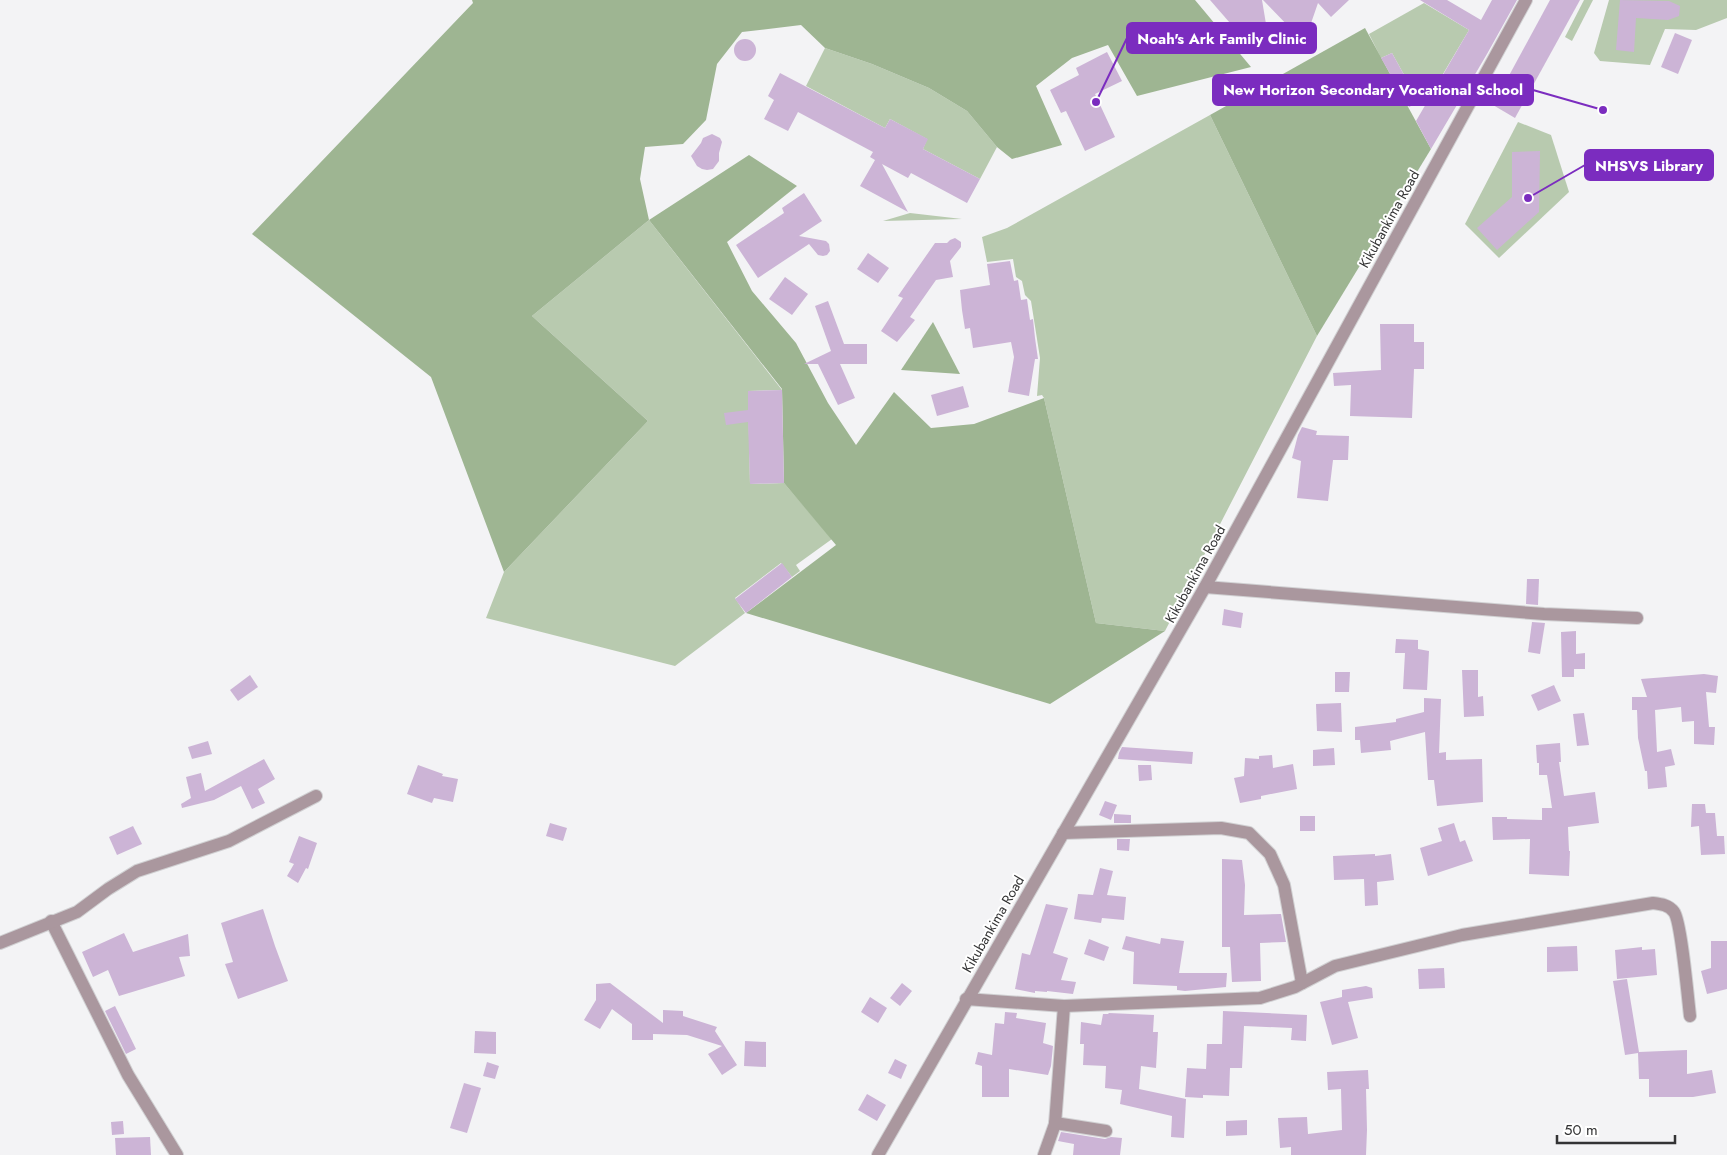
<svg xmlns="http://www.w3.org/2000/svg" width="1727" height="1155" font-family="Jost,sans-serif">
<rect width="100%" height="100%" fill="#f3f3f5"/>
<g fill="#b8caaf">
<path d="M1584,0H1593L1572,41L1565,37Z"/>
<path d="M1609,0H1727V18L1696,30L1665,29L1650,65L1600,61L1594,53Z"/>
<path d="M1424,3L1469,30L1424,106L1418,100L1392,53L1381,58L1369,34Z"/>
<path d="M825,48L872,64L929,88L967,111L997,147L980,179L923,149L927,139L890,119L885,128L806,86Z"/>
<path d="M1210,115L1317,336L1165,631L1096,623L1044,398L1042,395L1037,396L1040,358L1031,301L1025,295L1022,281L1016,277L1013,259L987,262L982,237L1007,228Z"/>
<path d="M1518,122L1551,135L1569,192L1499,258L1465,224Z"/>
<path d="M910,213L962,219L883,221Z"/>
<path d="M649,220L782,390L748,391L750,484L784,483L832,539L796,565L800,571L792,577L781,563L735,598L745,613L675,666L486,618L504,572L648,421L532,316Z"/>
</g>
<g fill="#9eb592">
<path d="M472,0H1195L1251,67L1137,96L1108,45L1072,58L1036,86L1062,145L1012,159L997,147L967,111L929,88L872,64L825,48L801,25L742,32L717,64L706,120L683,144L645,147L640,179L649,220L749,155L797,186L727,242L752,291L796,343L828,403L856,445L894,392L931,428L974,424L1044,398L1096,623L1165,631L1050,704L746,613L836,545L784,483L782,389L649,220L532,316L648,421L504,572L431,377L252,234L473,3Z"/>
<path d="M1365,28L1431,149L1317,336L1210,115Z"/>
<path d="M933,322L960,374L901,370Z"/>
</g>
<g fill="#ccb4d6">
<path d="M1210,0H1262L1268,36L1265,45L1257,48L1250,46Z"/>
<path d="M1263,0H1349L1331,17L1318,3L1309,29L1294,32Z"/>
<path d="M1420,0H1447L1481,20L1492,0H1517L1487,54L1431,149L1416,121L1469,30Z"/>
<path d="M1550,0H1580L1515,118L1493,105Z"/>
<path d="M1620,0L1669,1L1680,6L1679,16L1668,20L1636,18L1634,52L1616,50Z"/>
<path d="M1675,33L1692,40L1678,74L1661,67Z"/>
<circle cx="745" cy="50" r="11"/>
<path d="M1107,52L1122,81L1095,94L1115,137L1085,151L1066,111L1061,113L1050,90L1079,75L1076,68Z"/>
<path d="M1392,53L1419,102L1409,107L1381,58Z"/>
<path d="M780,73L885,128L890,119L928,139L923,149L980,179L967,203L911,173L908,178L882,164L908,212L860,186L875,160L870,157L873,152L798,112L788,131L764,119L774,100L768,96Z"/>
<path d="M712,134L720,138L722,142L719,153V161L713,169L707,170L702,169L697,166L691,156L701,143L703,138Z"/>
<path d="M1540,151L1539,212L1497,250L1477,228L1512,197V152Z"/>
<path d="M804,193L822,221L799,236L826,241L829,244L830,251L827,255L823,256L818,255L809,244L758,278L736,245L784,213L782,208Z"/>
<path d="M955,238L961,242V247L950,261L953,277L936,280L910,317L915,320L897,342L881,331L903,298L898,296L935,243H947L950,240Z"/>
<path d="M868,253L889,268L878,283L857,269Z"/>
<path d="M1010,261L1014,281L1018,280L1021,300L1027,299L1030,320L1033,319L1035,338L1038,359H1035L1029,396L1008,392L1014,357L1011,342L973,348L970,328L965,329L962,310L960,290L990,285L987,264Z"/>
<path d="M785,277L808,294L792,315L769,299Z"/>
<path d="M828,301L844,344H867V364H840L855,398L838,405L818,364H804L831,351L815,306Z"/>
<path d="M1380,324H1414V342H1424V369H1414L1412,418L1350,416L1351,385L1334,386L1333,373L1381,370Z"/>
<path d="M963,386L969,407L937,416L931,395Z"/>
<path d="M782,390L784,483L750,484L748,422L726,425L724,413L748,410V391Z"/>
<path d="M1302,427L1317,431L1316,435L1349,436L1348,460H1333L1328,501L1297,498L1301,461L1292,458L1298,435Z"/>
<path d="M782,563L792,577L746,613L735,599Z"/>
<path d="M1527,579H1539L1538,605L1526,604Z"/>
<path d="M1224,609L1243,613L1241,628L1222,625Z"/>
<path d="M1532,622L1545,623L1540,654L1528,652Z"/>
<path d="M1576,631V654L1585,653V669H1574V677H1562L1561,632Z"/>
<path d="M1396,639L1418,640V649L1429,651L1427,690L1403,689L1405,653H1395Z"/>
<path d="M1462,670H1478V697L1483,696L1484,716L1464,717Z"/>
<path d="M1335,672H1350L1349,692H1335Z"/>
<path d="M1704,674L1718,676L1716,693L1706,692L1709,727H1715L1714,745L1694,744V721L1682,722L1681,707L1655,710L1657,752L1671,749L1675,765L1665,767L1667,787L1648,789L1647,771H1645L1638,738L1637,710H1632V697H1647L1641,679Z"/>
<path d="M250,675L258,687L238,701L230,690Z"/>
<path d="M1554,685L1561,701L1538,711L1531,695Z"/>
<path d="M1424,698L1441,699L1439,753L1446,752V760L1482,759L1483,802L1437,806L1434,780H1428L1425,732L1390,741L1391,750L1361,753L1360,740H1355V727L1396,722V719L1424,712Z"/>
<path d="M1341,703L1342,732L1317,731L1316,704Z"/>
<path d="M1584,713L1589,745L1577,746L1573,714Z"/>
<path d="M208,741L212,754L192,759L188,747Z"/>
<path d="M1560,743L1561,762H1559L1564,796L1595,792L1599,823L1568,827L1569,851H1570L1569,876L1529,874L1530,839L1493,840L1492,817H1507V819L1542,820V808H1552L1547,775H1539V763H1537L1536,745Z"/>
<path d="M1122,747L1193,752L1192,764L1118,759L1119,753Z"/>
<path d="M1334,748L1335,765L1313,766V750Z"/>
<path d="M1272,755L1273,768L1293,764L1297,789L1261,796V799L1240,803L1234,778L1244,776L1245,758L1259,759V756Z"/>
<path d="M264,759L275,779L258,789L265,803L252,809L241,786L214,800L182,808L181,804L191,798L186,777L201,773L205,791Z"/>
<path d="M418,765L443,774L442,776L458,779L453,802L434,798L432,803L407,794Z"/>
<path d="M1138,765H1151L1152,780L1139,781Z"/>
<path d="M1105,801L1117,805L1111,820L1099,815Z"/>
<path d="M1692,804H1705L1706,813H1715L1717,836H1724L1725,854L1701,855L1699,826L1691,827Z"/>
<path d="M1114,814L1131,815V823H1114Z"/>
<rect x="1300" y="816" width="15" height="15"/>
<path d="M550,823L567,828L563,841L546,836Z"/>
<path d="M1454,823L1460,842L1465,840L1473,861L1428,876L1420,848L1442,841L1438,828Z"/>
<path d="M133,826L142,844L117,855L109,837Z"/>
<path d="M299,836L317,843L308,869L306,868L298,883L287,876L294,864L289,862Z"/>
<path d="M1117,839H1130L1129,851L1117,850Z"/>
<path d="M1375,854V856L1391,854L1394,880L1377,882L1378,905L1365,906L1364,879L1334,880L1333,856Z"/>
<path d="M1222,859L1242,860L1245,885L1244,915L1281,914L1286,942L1260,943L1261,981L1232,982L1230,947H1222Z"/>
<path d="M1100,868L1113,871L1107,895L1126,897L1124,920L1102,918L1101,923L1074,919L1078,894L1093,895Z"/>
<path d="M1046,904L1068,908L1053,953L1068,958L1061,980L1076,982L1073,994L1047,991V992L1035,991V993L1015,989L1022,953L1030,955Z"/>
<path d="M263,909L275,946L288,981L238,999L225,964L233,962L221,923Z"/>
<path d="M124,933L133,952L188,934L190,956L179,957L185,976L119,996L108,970L93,977L82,952Z"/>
<path d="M1126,936L1160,944L1161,938L1184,941L1179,973H1227L1226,987L1185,991L1177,990V986L1133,984L1134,952L1122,949Z"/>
<path d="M1089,939L1109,947L1104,961L1084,954Z"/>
<path d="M1711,941H1727V989L1707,994L1701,971L1711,968Z"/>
<path d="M1577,946L1578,971L1547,972V947Z"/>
<path d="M1642,947V950L1655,949L1657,975L1617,979L1615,950Z"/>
<path d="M1444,968L1445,988L1419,989L1418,969Z"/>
<path d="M1627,979L1639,1052L1687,1050V1074L1712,1070L1716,1093L1693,1097H1649V1079H1639L1638,1053L1625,1055L1613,981Z"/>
<path d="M610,983L663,1023V1010L683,1011V1016L717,1027L715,1031L737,1065L722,1075L708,1054L722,1046L687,1035L653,1034V1040H632V1024L612,1009L600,1029L584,1020L596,1000V984Z"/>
<path d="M902,983L912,991L900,1006L890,998Z"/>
<path d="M1366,986L1372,988L1373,998L1348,1002L1358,1038L1332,1045L1320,1002L1342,997V990Z"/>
<path d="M870,997L887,1008L878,1023L861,1012Z"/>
<path d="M115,1006L136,1049L126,1054L105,1011Z"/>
<path d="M1223,1011L1307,1015L1306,1041L1291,1040L1292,1028L1244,1026L1242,1068H1230L1229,1096L1203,1095V1098L1185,1097L1187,1068L1206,1069L1207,1044H1222Z"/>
<path d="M1005,1012L1017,1013L1016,1018L1046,1023L1043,1043L1053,1046L1051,1066L1048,1075L1009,1069V1097H982V1066L975,1064L978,1052L992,1055L995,1023L1004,1024Z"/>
<path d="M1109,1013L1154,1015L1153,1032H1158L1156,1068L1141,1066L1139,1089L1186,1099L1184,1138L1171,1137L1172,1116L1120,1104L1122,1090L1105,1088L1106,1066L1083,1065L1084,1044H1080L1081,1022L1101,1025L1103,1014H1108Z"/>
<path d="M475,1031L496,1032V1054L474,1053Z"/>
<path d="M745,1041L766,1042V1067L744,1066Z"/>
<path d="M895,1059L907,1065L901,1079L888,1073Z"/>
<path d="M487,1062L499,1066L495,1079L483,1076Z"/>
<path d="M1368,1070L1369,1089H1366L1367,1130L1366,1155H1291V1147L1280,1148L1278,1118L1307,1117L1308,1134L1342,1130L1341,1089L1328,1090L1327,1072Z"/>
<path d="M464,1083L481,1088L467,1133L450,1128Z"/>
<path d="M867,1094L886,1105L877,1121L858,1110Z"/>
<path d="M1247,1120V1135L1226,1136V1121Z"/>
<path d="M123,1121L124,1134L112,1135L111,1122Z"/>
<path d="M1061,1132L1105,1139L1111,1137L1122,1138L1120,1155H1073L1074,1144L1058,1141Z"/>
<path d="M150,1137L151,1155H116L115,1138Z"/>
</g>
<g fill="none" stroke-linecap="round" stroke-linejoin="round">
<defs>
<g id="minor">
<path d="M1205,587L1544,614L1637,618"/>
<path d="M1063,833L1221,828L1249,833L1270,854L1284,885L1302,983"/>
<path d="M51,921L128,1075L177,1155"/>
<path d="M0,943L77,912L108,889L137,871L229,841L316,796"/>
<path d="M966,999L1064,1006L1260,998L1295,987L1335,966L1462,935L1653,903C1661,904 1669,905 1674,912C1681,921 1688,999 1690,1016"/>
<path d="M1055,1123L1106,1131"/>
<path d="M878,1155L1205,587L1526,0"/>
<path d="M1044,1155L1055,1124L1064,1006"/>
</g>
</defs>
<use href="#minor" stroke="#d0d0d2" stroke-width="14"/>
<use href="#minor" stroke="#aa979e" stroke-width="12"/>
</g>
<g text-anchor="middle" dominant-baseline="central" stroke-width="4" stroke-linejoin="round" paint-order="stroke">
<g font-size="14" fill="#333334" stroke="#fff">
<text transform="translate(1389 219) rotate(-61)">Kikubankima Road</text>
<text transform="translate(1195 574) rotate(-61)">Kikubankima Road</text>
<text transform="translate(993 924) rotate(-60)">Kikubankima Road</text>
</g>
</g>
<path fill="none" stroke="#7b2cbf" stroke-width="2" d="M1096 102L1127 38M1603 110L1533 90M1528 198L1585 165"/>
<g fill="#7b2cbf" stroke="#fff" stroke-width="2">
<circle cx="1096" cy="102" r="5"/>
<circle cx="1603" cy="110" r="5"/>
<circle cx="1528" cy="198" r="5"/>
</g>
<g fill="#7b2cbf" stroke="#7b2cbf" stroke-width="2">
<rect x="1127" y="23" width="189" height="30" rx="5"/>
<rect x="1213" y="75" width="320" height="30" rx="5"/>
<rect x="1585" y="150" width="128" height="30" rx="5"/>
</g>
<g font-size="15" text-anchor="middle" font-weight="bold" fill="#fff">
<text x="1222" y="44">Noah's Ark Family Clinic</text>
<text x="1373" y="95">New Horizon Secondary Vocational School</text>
<text x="1649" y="171">NHSVS Library</text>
</g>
<path d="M1557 1135v8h118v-8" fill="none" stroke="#333334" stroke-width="2.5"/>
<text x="1564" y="1135" font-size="15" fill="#333334" stroke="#ffffff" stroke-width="4" paint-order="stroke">50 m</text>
</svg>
